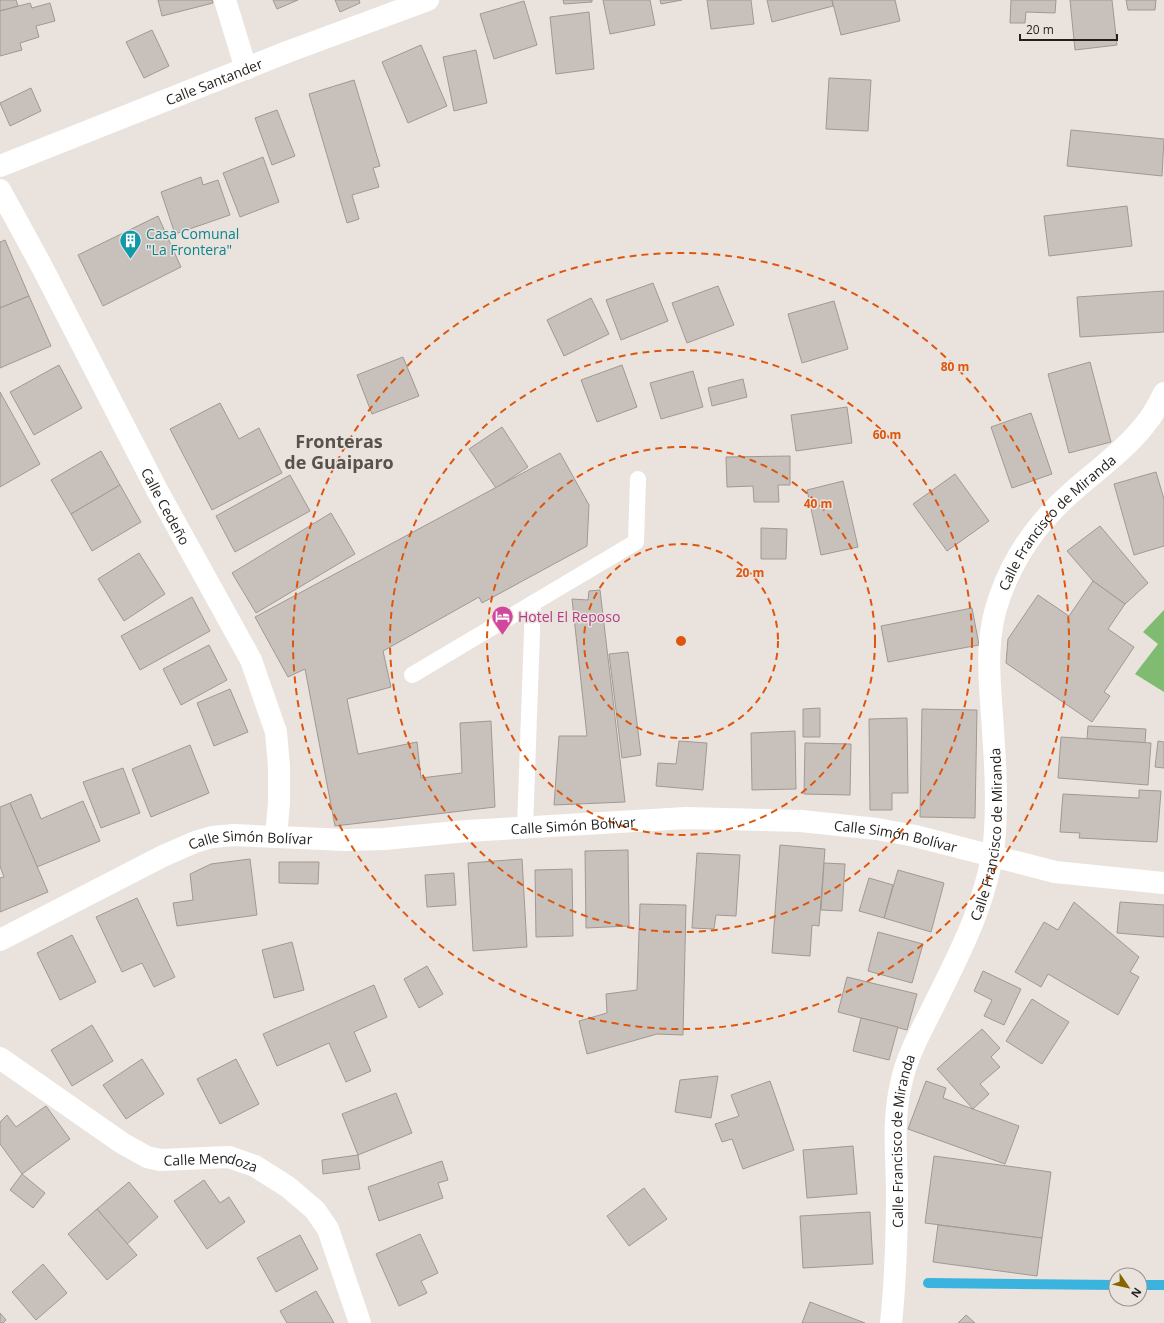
<svg xmlns="http://www.w3.org/2000/svg" width="1164" height="1323" font-family="'Open Sans',sans-serif">
<rect width="100%" height="100%" fill="#eae3dd"/>
<path fill="#7fbc72" d="M1164,610V692L1135,674L1158,644L1143,632Z"/>
<g fill="none" stroke-linecap="round" stroke-linejoin="round">
<g stroke="#3ab4df" stroke-width="10">
<path d="M928,1283L1116,1285"/>
<path d="M1140,1285H1164"/>
</g>
</g>
<g fill="#c8c1bb" stroke="#a09993">
<path d="M0,0H16L18,6L0,11Z"/>
<path d="M158,0H212L213,3L162,16Z"/>
<path d="M273,0H298L277,9Z"/>
<path d="M335,0H359L360,3L340,12Z"/>
<path d="M563,0H592V2L564,4Z"/>
<path d="M603,0H650L655,25L610,34Z"/>
<path d="M660,0H682L661,4Z"/>
<path d="M707,0H751L754,24L711,29Z"/>
<path d="M767,0H832L833,6L772,22Z"/>
<path d="M832,0H895L900,21L841,35Z"/>
<path d="M1011,0H1056L1055,13L1026,12L1025,23H1010Z"/>
<path d="M1070,0H1112L1117,45L1075,50Z"/>
<path d="M1126,0H1156L1155,10H1128Z"/>
<path d="M524,1L537,45L494,59L480,14Z"/>
<path d="M30,3L32,8L50,3L55,21L36,26L39,37L20,43L22,50L0,56V11Z"/>
<path d="M589,12L594,69L556,74L550,17Z"/>
<path d="M152,30L169,66L144,78L126,42Z"/>
<path d="M421,45L447,106L408,123L382,62Z"/>
<path d="M476,50L487,103L454,111L443,57Z"/>
<path d="M829,78L871,80L868,131L826,129Z"/>
<path d="M354,80L380,166L373,168L379,187L352,195L359,219L347,223L309,94Z"/>
<path d="M31,88L41,111L10,126L0,103Z"/>
<path d="M277,110L295,156L272,165L255,118Z"/>
<path d="M1071,130L1164,139L1162,176L1067,166Z"/>
<path d="M263,157L279,202L240,217L223,173Z"/>
<path d="M201,177L203,185L218,180L230,215L175,234L161,192Z"/>
<path d="M1127,206L1132,246L1049,256L1044,216Z"/>
<path d="M158,216L181,267L103,306L78,255Z"/>
<path d="M5,240L29,296L0,308V242Z"/>
<path d="M653,283L668,321L621,340L606,300Z"/>
<path d="M718,286L734,325L687,343L672,303Z"/>
<path d="M1164,291V332L1080,337L1077,297Z"/>
<path d="M29,296L51,346L0,368V308Z"/>
<path d="M591,298L609,334L564,356L547,320Z"/>
<path d="M834,301L848,349L802,363L788,314Z"/>
<path d="M403,357L419,396L372,414L357,375Z"/>
<path d="M1090,362L1111,442L1069,453L1048,374Z"/>
<path d="M59,365L82,408L34,435L10,392Z"/>
<path d="M622,365L637,407L597,422L581,380Z"/>
<path d="M693,371L703,407L661,419L650,383Z"/>
<path d="M743,379L747,397L712,406L708,388Z"/>
<path d="M0,392L40,464L0,487Z"/>
<path d="M220,403L239,439L259,428L282,473L212,510L170,429Z"/>
<path d="M847,407L852,443L796,451L791,415Z"/>
<path d="M1031,413L1052,474L1012,488L991,427Z"/>
<path d="M502,427L528,467L496,488L469,449Z"/>
<path d="M101,451L120,485L71,514L51,480Z"/>
<path d="M560,453L589,505L587,546L482,603L479,597L383,651L391,687L347,699L358,754L417,742L421,778L462,773L460,723L491,721L495,807L335,826L305,669L288,677L255,617Z"/>
<path d="M790,456V485H778L779,502H754L753,486L727,487L726,457Z"/>
<path d="M1156,472L1164,499V546L1134,555L1114,484Z"/>
<path d="M955,474L989,521L947,551L913,504Z"/>
<path d="M290,475L310,511L235,552L216,516Z"/>
<path d="M843,481L858,547L821,555L807,490Z"/>
<path d="M120,485L141,522L92,551L71,514Z"/>
<path d="M331,513L355,554L256,613L232,573Z"/>
<path d="M1100,526L1148,583L1125,604L1093,581L1067,551Z"/>
<path d="M761,528L787,529L786,559H761Z"/>
<path d="M139,553L165,594L124,621L98,579Z"/>
<path d="M1093,581L1125,604L1108,629L1134,647L1104,692L1110,696L1092,722L1006,663L1008,639L1038,595L1069,616Z"/>
<path d="M600,590L625,802L554,805L559,736H587L572,599L588,600L589,591Z"/>
<path d="M192,597L210,631L140,670L121,636Z"/>
<path d="M972,608L979,645L888,662L881,626Z"/>
<path d="M209,645L227,680L181,705L163,669Z"/>
<path d="M628,652L641,755L622,758L609,654Z"/>
<path d="M230,689L248,732L214,746L197,703Z"/>
<path d="M820,708V737H803V709Z"/>
<path d="M922,709L977,710L975,818L920,817Z"/>
<path d="M907,718L908,793H892V810H870L869,719Z"/>
<path d="M1088,726L1146,729L1145,743L1087,739Z"/>
<path d="M795,731L796,789L752,790L751,733Z"/>
<path d="M1061,737L1151,743L1148,785L1058,778Z"/>
<path d="M679,741L707,743L703,790L656,786L658,763L676,764Z"/>
<path d="M1158,741L1164,742V768L1155,767Z"/>
<path d="M805,743L851,744L850,795L804,794Z"/>
<path d="M190,745L209,793L151,817L132,769Z"/>
<path d="M123,768L140,813L101,828L83,782Z"/>
<path d="M1139,790L1161,791L1157,842L1079,838L1080,833L1060,832L1063,794L1139,798Z"/>
<path d="M31,794L41,819L83,801L100,841L37,867L10,803Z"/>
<path d="M10,803L48,892L0,912V878L4,877L0,866V807Z"/>
<path d="M780,845L825,849L819,926L812,925L810,956L772,953Z"/>
<path d="M628,850L629,926L586,928L585,851Z"/>
<path d="M697,853L740,855L736,916L716,915L714,929L692,928Z"/>
<path d="M250,859L257,915L177,926L173,903L193,900L190,874L211,864Z"/>
<path d="M522,859L527,947L473,951L468,863Z"/>
<path d="M279,862H319L318,884L279,883Z"/>
<path d="M824,863L845,864L842,911L821,910Z"/>
<path d="M572,869L573,936L536,937L535,870Z"/>
<path d="M898,870L944,883L931,932L884,918Z"/>
<path d="M454,873L456,905L427,907L425,875Z"/>
<path d="M869,878L893,885L884,918L859,911Z"/>
<path d="M137,898L175,977L154,987L142,963L122,972L96,917Z"/>
<path d="M1074,902L1139,957L1130,972L1139,977L1118,1015L1048,974L1041,987L1015,972L1044,922L1058,930Z"/>
<path d="M1120,902L1164,905V937L1117,933Z"/>
<path d="M640,904L686,905L683,1035L657,1034L587,1054L579,1021L607,1013L606,994L637,990Z"/>
<path d="M878,932L923,944L912,983L868,971Z"/>
<path d="M72,935L96,982L60,1000L37,953Z"/>
<path d="M292,942L304,990L274,998L262,950Z"/>
<path d="M427,966L443,994L419,1008L404,979Z"/>
<path d="M983,971L1021,989L1004,1025L984,1016L992,1000L974,991Z"/>
<path d="M847,977L917,994L907,1030L838,1012Z"/>
<path d="M374,985L387,1017L354,1032L371,1071L346,1082L329,1043L277,1066L263,1034Z"/>
<path d="M1032,999L1069,1022L1042,1064L1006,1041Z"/>
<path d="M861,1018L898,1027L889,1060L853,1051Z"/>
<path d="M92,1025L113,1061L72,1086L51,1050Z"/>
<path d="M982,1029L1000,1048L991,1057L1000,1067L980,1084L989,1094L973,1109L937,1069Z"/>
<path d="M142,1059L164,1094L126,1119L103,1085Z"/>
<path d="M236,1059L259,1104L220,1124L197,1079Z"/>
<path d="M718,1076L711,1118L675,1112L680,1080Z"/>
<path d="M770,1081L794,1150L743,1169L732,1139L722,1142L715,1124L739,1116L731,1095Z"/>
<path d="M926,1081L946,1088L943,1098L1019,1126L1005,1164L908,1129Z"/>
<path d="M396,1093L412,1133L358,1155L342,1114Z"/>
<path d="M46,1106L70,1139L22,1174L0,1144V1122L7,1115L16,1127Z"/>
<path d="M853,1146L857,1194L807,1198L803,1150Z"/>
<path d="M358,1155L360,1169L323,1174L322,1160Z"/>
<path d="M934,1156L1051,1172L1042,1238L925,1223Z"/>
<path d="M442,1161L448,1180L438,1183L443,1198L379,1221L368,1187Z"/>
<path d="M22,1174L45,1193L33,1208L10,1190Z"/>
<path d="M204,1180L220,1203L229,1197L245,1222L207,1249L174,1201Z"/>
<path d="M129,1182L158,1217L127,1244L97,1209Z"/>
<path d="M644,1188L667,1219L629,1246L607,1216Z"/>
<path d="M97,1209L137,1255L107,1280L68,1234Z"/>
<path d="M870,1212L873,1264L803,1268L800,1216Z"/>
<path d="M938,1225L1042,1238L1037,1276L933,1262Z"/>
<path d="M420,1234L438,1273L421,1281L427,1293L399,1306L376,1254Z"/>
<path d="M300,1235L318,1269L276,1292L257,1258Z"/>
<path d="M43,1264L67,1293L36,1320L12,1292Z"/>
<path d="M316,1291L334,1323H287L280,1311Z"/>
<path d="M810,1302L865,1323H802Z"/>
<path d="M0,1313L6,1320L3,1323H0Z"/>
<path d="M966,1315L975,1323H958Z"/>
</g>
<g fill="none" stroke-linecap="round" stroke-linejoin="round">
<g stroke="#fff" stroke-width="16">
<path d="M412,675L636,542L638,479"/>
<path d="M525,828L533,603"/>
</g>
<g stroke="#fff" stroke-width="22">
<path d="M225,0L246,69"/>
<path id="s1" d="M0,166L287,52L428,0"/>
<path id="s2" d="M0,190L41,265L157,490L251,660L276,732L279,766V803L276,836"/>
<path id="s3" d="M0,940L163,856L195,842L212,837L234,835L346,840L384,839L467,831L686,818L801,821L877,829L915,836L1055,872L1164,883"/>
<path id="s4" d="M0,1058L122,1143L147,1157L160,1160L229,1157L255,1166L288,1187L315,1210L328,1229L360,1323"/>
<path id="s5" d="M891,1323C896,1277 897,1232 897,1186C896,1152 893,1118 901,1084C906,1058 920,1033 932,1009C958,956 987,903 994,843C998,801 995,758 992,716C989,674 985,636 1000,596C1014,556 1040,520 1072,492C1106,462 1146,436 1164,393"/>
</g>
</g>
<g fill="none" stroke="#de560d" stroke-width="2" stroke-dasharray="7 5">
<circle cx="681" cy="641" r="97"/>
<circle cx="681" cy="641" r="194"/>
<circle cx="681" cy="641" r="291"/>
<circle cx="681" cy="641" r="388"/>
</g>
<defs>
<symbol id="building-pin" viewBox="-11 -11 22 30"><path d="M0 17L-7.5 6A9.5 9.5 0 1 1 7.5 6Z" fill="#0f9aa8" stroke="#eae3dd"/><path d="M-4-6H4V6H1V3H-1V6H-4ZM-2.5-4.3h1.7v1.8h-1.7ZM.8-4.3h1.7v1.8H.8ZM-2.5-1h1.7V.8h-1.7ZM.8-1h1.7V.8H.8Z" fill="#fff"/></symbol>
<symbol id="hotel-pin" viewBox="-11 -11 22 30"><path d="M0 17L-7.5 6A9.5 9.5 0 1 1 7.5 6Z" fill="#d1479c" stroke="#eae3dd"/><path d="M-6-4.5h1.5V1H6V5H4.5V3h-9V5H-6ZM-4 0a1.8 1.8 0 1 1 3.6 0ZM.5 0V-2.5h3Q6-2.5 6 0Z" fill="#fff"/></symbol>
</defs>
<g fill-rule="evenodd">
<use href="#building-pin" x="118" y="228" width="25" height="34"/>
<use href="#hotel-pin" x="490" y="604" width="25" height="34"/>
</g>
<g text-anchor="middle" dominant-baseline="central" stroke-width="3" stroke-linejoin="round" paint-order="stroke">
<g font-size="14" fill="#221f1d" stroke="#eae3dd">
<text stroke="none"><textPath href="#s1" startOffset="230">Calle Santander</textPath></text>
<text stroke="none"><textPath href="#s2" startOffset="357">Calle Cedeño</textPath></text>
<text stroke="none"><textPath href="#s5" startOffset="842">Calle Francisco de Miranda</textPath></text>
<text stroke="none"><textPath href="#s3" startOffset="598">Calle Simón Bolívar</textPath></text>
<text stroke="none"><textPath href="#s5" startOffset="507">Calle Francisco de Miranda</textPath></text>
<text stroke="none"><textPath href="#s3" startOffset="922">Calle Simón Bolívar</textPath></text>
<text stroke="none"><textPath href="#s3" startOffset="274">Calle Simón Bolívar</textPath></text>
<text stroke="none"><textPath href="#s5" startOffset="183">Calle Francisco de Miranda</textPath></text>
<text stroke="none"><textPath href="#s4" startOffset="242">Calle Mendoza</textPath></text>
</g>
<g font-size="14" fill="#0d838f" stroke="#eae3dd" text-anchor="start">
<text x="146" y="233">Casa Comunal<tspan x="146" dy="16">"La Frontera"</tspan></text>
</g>
<g font-size="14" fill="#b23c85" stroke="#eae3dd" text-anchor="start">
<text x="518" y="616">Hotel El Reposo</text>
</g>
<g font-size="18" font-weight="bold" fill="#58524d" stroke="#eae3dd">
<text x="339" y="441">Fronteras<tspan x="339" dy="21">de Guaiparo</tspan></text>
</g>
</g>
<circle cx="681" cy="641" r="6" fill="#de560d" stroke="#eae3dd" stroke-width="2"/>
<g font-size="12" text-anchor="middle" font-weight="bold" fill="#de560d" stroke="#eae3dd" stroke-width="3" stroke-linejoin="round" paint-order="stroke">
<text x="955" y="371">80 m</text>
<text x="887" y="439">60 m</text>
<text x="818" y="508">40 m</text>
<text x="750" y="577">20 m</text>
</g>
<g transform="translate(1128 1287) rotate(124)"><circle r="19" fill="#eae3dd" stroke="#9a9590"/>
<path d="M0-3L7 15L0 10L-7 15Z" fill="#866600"/>
<text y="-6" font-size="11" font-weight="bold" text-anchor="middle" fill="#221f1d">N</text>
</g>
<path d="M1020 34v6h97v-6" fill="none" stroke="#221f1d" stroke-width="2"/>
<text x="1026" y="34" font-size="12" fill="#221f1d" stroke="#eae3dd" stroke-width="3" paint-order="stroke">20 m</text>
</svg>
